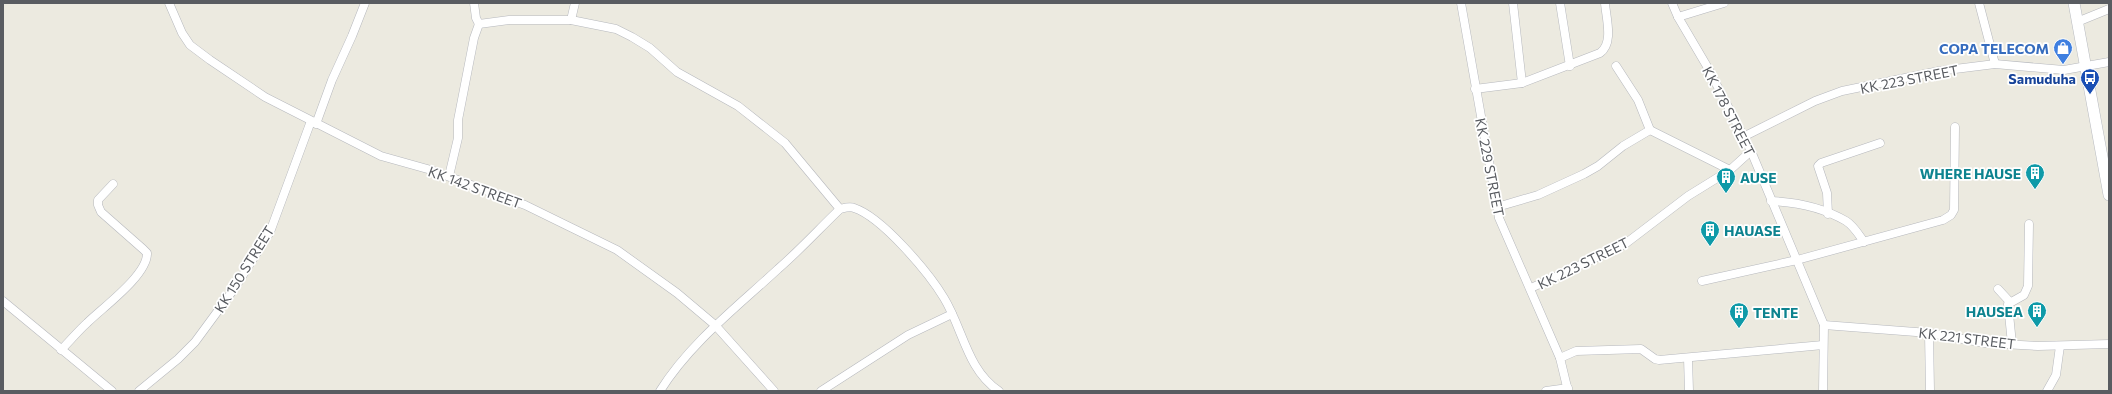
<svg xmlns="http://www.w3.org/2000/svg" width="2112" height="394" font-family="Commissioner,sans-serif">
<rect width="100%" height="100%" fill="#eceae0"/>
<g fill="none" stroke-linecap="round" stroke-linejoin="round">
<defs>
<g id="minor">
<path d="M169,3L182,33L190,45L210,60L265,97L381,156L431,170L525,205L617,250L677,293L715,325L774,391"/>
<path d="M474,3L476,18L479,24"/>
<path d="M1461,3L1499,218L1560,358L1568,391"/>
<path d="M1513,3L1522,83"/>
<path d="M1560,3L1570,66"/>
<path d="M1672,3L1678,17L1708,68L1751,151L1824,325L1823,391"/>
<path d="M1979,3L1995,64"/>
<path d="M1678,17L1724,3"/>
<path d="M571,20L575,3"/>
<path d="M2077,22L2109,9"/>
<path d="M479,24L509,20H571L616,29L632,37L650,48L677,72L738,106L785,143L840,209"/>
<path d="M1616,66L1638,100L1650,130"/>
<path d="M1475,89L1522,83L1600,53C1614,43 1606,18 1605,3"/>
<path d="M316,124L332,80L352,36L365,3"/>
<path d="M1743,137L1815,101L1842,91L1939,71L1995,64L2064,70L2109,62"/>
<path d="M449,176L458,138V120L474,38L479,24"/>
<path d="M1771,201C1796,202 1824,208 1846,221C1854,226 1859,235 1864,242"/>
<path d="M1497,207L1538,195L1584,174L1598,166L1623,146L1650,130L1730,170"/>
<path d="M1828,214L1827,193L1818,166L1821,163L1880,143"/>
<path d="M1702,281L1797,260L1943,220L1951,215L1954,210L1955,127"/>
<path d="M1531,288L1625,244L1688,196L1730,170L1751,151"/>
<path d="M1998,289L2010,302"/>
<path d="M3,301L112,391"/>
<path d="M1824,325L1929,333L1985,343L2038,346L2109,344"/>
<path d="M1929,333L1930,391"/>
<path d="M2012,344L2008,304L2024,295L2028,286L2029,224"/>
<path d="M61,350C70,341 78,331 87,323C102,308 148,275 147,253L143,249L101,212L98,205V200L113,184"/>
<path d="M1560,358L1576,351L1641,349L1655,359L1659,360L1823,345"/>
<path d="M1688,358L1689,391"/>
<path d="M139,391L178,359L195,342L234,289L270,232L311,121"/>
<path d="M660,391C690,343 737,307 778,269C800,250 819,229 840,209C844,208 850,206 854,208C882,217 929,273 944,298C963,329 967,370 999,391"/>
<path d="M821,391L908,335L952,314"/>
<path d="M1546,391L1568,388"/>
<path d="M2047,391L2056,375L2060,346"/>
</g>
<path id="secondary" d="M2074,3L2109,195"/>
</defs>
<use href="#minor" stroke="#b6b8bd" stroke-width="9"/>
<use href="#secondary" stroke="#b6b9bf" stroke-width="12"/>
<use href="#minor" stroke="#fff" stroke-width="8"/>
<use href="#secondary" stroke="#fff" stroke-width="11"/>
</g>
<defs>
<symbol id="shop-pin" viewBox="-11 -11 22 30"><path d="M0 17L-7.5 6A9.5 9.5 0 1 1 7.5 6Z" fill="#3f7fe0" stroke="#fff"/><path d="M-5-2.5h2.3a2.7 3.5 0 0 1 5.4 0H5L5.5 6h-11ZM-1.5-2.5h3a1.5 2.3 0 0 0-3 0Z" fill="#fff"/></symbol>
<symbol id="bus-pin" viewBox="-11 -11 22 30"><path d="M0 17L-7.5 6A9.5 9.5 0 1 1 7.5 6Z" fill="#1a4fb4" stroke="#fff"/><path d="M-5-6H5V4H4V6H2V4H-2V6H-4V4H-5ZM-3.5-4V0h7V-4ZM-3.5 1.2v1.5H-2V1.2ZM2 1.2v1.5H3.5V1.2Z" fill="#fff"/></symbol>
<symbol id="building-pin" viewBox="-11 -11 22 30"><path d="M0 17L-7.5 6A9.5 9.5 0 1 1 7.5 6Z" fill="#0f9aa8" stroke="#fff"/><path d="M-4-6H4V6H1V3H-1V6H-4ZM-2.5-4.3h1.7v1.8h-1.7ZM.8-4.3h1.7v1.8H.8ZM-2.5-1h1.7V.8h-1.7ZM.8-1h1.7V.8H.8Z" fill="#fff"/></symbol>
</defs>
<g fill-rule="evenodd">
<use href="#shop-pin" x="2052" y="37" width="22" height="30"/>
<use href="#bus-pin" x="2079" y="67" width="22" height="30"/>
<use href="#building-pin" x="2024" y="162" width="22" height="30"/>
<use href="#building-pin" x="1715" y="166" width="22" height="30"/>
<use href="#building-pin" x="1699" y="219" width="22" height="30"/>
<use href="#building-pin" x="2026" y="300" width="22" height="30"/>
<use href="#building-pin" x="1728" y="301" width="22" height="30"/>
</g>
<g text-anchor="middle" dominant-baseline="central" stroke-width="3.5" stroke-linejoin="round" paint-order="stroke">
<g font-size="14" font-weight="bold" fill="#366cbe" stroke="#fff" text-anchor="end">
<text x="2049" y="48">COPA TELECOM</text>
</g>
<g font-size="14" font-weight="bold" fill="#164399" stroke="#fff" text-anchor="end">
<text x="2076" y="78">Samuduha</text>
</g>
<g font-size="14" fill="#595c61" stroke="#fff">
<text transform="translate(1909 79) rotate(-11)">KK 223 STREET</text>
<text transform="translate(1729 111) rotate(63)">KK 178 STREET</text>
<text transform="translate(1490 167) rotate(79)">KK 229 STREET</text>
<text transform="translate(475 187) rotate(20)">KK 142 STREET</text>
<text transform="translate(1583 263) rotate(-26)">KK 223 STREET</text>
<text transform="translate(244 269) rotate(-58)">KK 150 STREET</text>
<text transform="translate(1967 338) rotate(7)">KK 221 STREET</text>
</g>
<g font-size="14" font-weight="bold" fill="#0d838f" stroke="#fff" text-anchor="start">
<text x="2021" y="173" text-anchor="end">WHERE HAUSE</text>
<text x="1740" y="177">AUSE</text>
<text x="1724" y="230">HAUASE</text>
<text x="2023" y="311" text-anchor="end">HAUSEA</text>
<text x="1753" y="312">TENTE</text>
</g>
</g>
<rect width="2112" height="394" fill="none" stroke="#595c61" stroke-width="8"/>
</svg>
